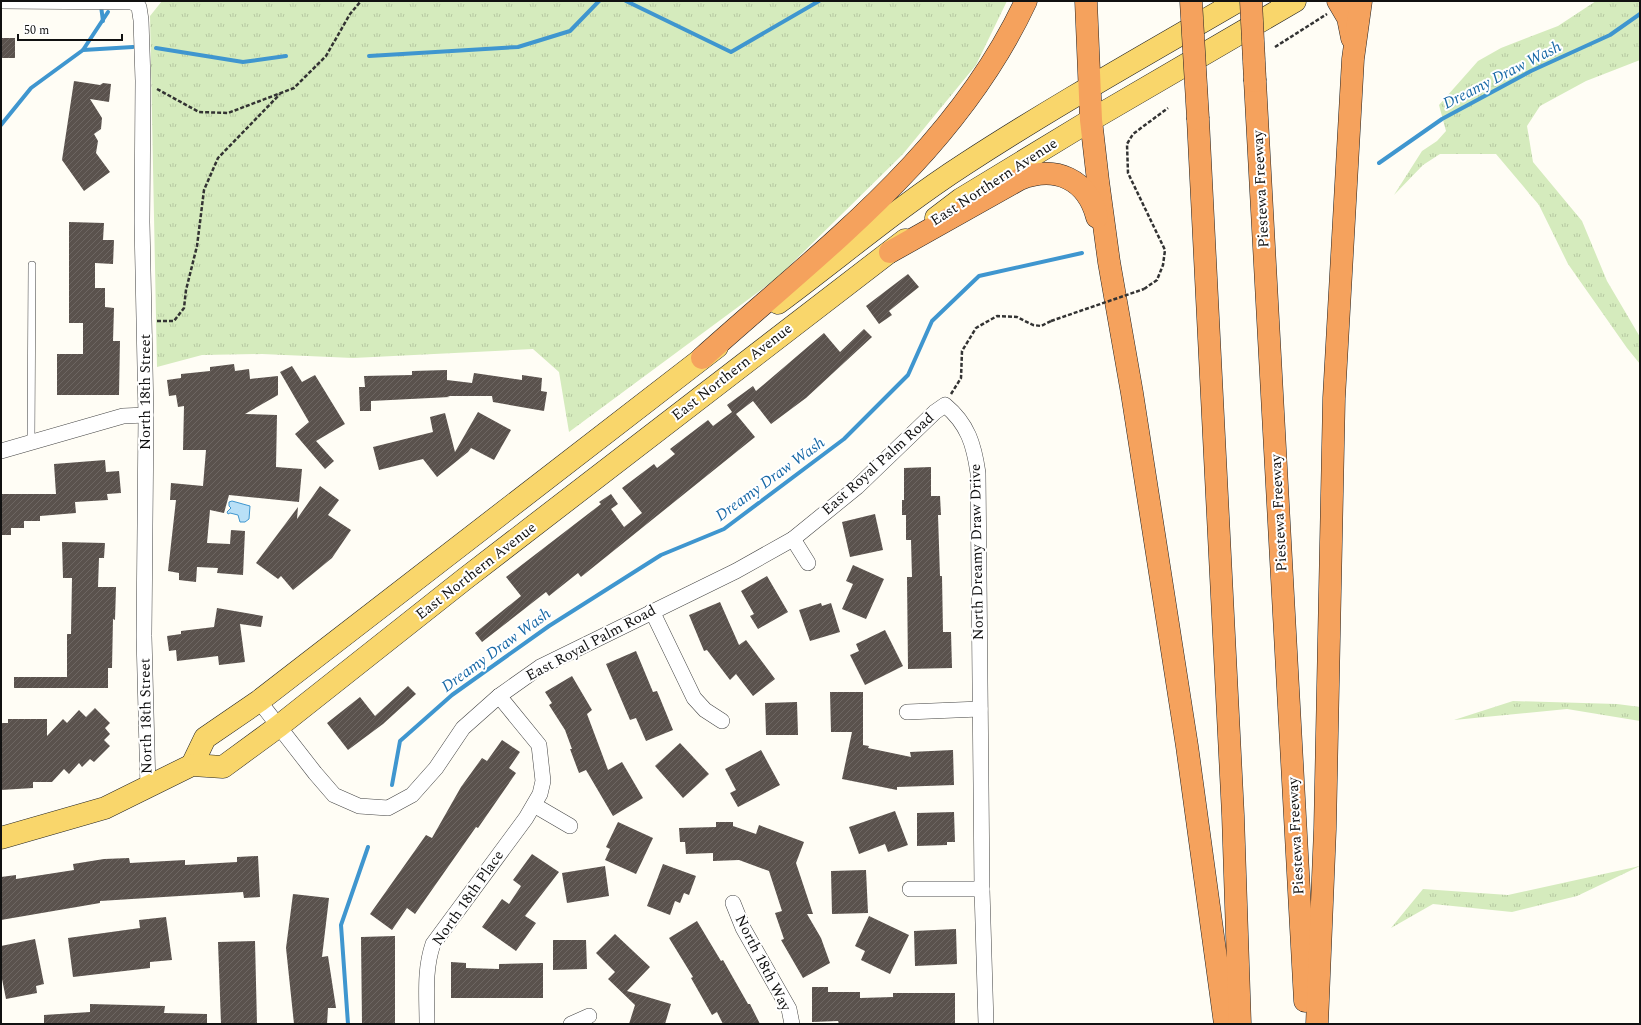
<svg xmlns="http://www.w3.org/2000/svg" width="1641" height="1025" font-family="Spectral,serif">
<defs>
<pattern id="grass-tufts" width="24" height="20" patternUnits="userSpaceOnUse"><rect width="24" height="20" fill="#d5ebbd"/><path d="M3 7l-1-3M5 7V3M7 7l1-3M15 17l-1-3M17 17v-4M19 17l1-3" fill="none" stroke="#b6c8a1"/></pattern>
<pattern id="building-hatch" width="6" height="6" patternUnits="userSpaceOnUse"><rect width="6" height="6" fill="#5a524d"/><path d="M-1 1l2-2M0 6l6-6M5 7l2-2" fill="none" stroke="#6d6662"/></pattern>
</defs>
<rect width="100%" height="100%" fill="#fffdf5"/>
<g fill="url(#grass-tufts)">
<path d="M162,1H1007L976,65L903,154L777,278L569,432L559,372L533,349L353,358L262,354L202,355L157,367L150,16Z"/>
<path d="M1596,1H1640V60L1586,81L1540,106L1527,126L1533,162L1582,221L1607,281L1640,337V364L1627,348L1568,264L1539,205L1496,154H1440L1423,165L1394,195L1422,151L1437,141L1446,131L1439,105L1478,61L1501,48L1558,26Z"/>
<path d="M1513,701L1617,704L1640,707V721L1567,709L1454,720Z"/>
<path d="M1640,866L1577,896L1512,912L1433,904L1391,928L1423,889L1508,895Z"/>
</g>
<path fill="#b9e0f7" stroke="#3f96cf" d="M232,501L250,506L249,519L245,522H240L238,515L230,513L228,514L227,512L231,508L229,506V502Z"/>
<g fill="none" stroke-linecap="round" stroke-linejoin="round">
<g stroke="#3f96cf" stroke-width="4">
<path d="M626,1L731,52L819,1"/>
<path d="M101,6L103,21"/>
<path d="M156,48L243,62L286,56"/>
<path d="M83,50L108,12"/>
<path d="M369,56L518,47L570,31L599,1"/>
<path d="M1,125L31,88L83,50L133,47"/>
<path d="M1379,163L1442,119L1531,71L1610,35L1640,14"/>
<path d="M392,785L400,741L452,695L549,626L661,555L724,529L844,439L908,375L932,321L979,276L1082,253"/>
<path d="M348,1024L341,925L368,847"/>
</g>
</g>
<g fill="url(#building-hatch)">
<rect x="1" y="38" width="14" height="20"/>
<path d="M74,81L100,85L103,83L111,84L109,102L90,99L102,118L101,129L94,134L98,141L96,153L110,172L84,191L62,160Z"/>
<path d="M69,222L104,223L103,240H114L113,264L95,263V288H105V307L114,308L113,341H120L119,395H57V354H83V323H69Z"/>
<path d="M908,274L919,287L889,311L892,315L879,324L866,306Z"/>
<path d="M864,329L872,337L806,398L771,424L753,401L736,414L755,437L581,577L578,573L549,596L546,592L482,642L475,633L521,596L506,577L601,504L599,502L611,494L618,504L611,509L624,527L642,513L622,488L654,464L657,468L675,454L670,449L708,420L713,426L732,412L727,405L753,386L756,391L824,333L840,352Z"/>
<path d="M234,364L235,371L249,369L250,379L278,376V395L245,414L277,415L276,467L302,469L299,502L229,495L224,513L210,510L207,543L230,544L231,530L245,531L243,575L217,573L218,568L197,567L196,582L179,580V573L168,571L176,500H170L171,483L203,486L206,450H183L184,406L178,407L176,395L169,396L167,380L181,378V374L210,371V367Z"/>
<path d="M292,366L302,382L315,375L345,424L316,441L334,461L325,469L295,434L309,422L280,372Z"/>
<path d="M447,370V380L472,383L474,373L522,380V375L542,378L541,391L547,392L544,411L493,402L492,396H447L450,397L371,401V411H360L359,387H365L364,376L412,375V371Z"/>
<path d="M478,412L511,430L494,460L471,448L468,452L437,477L423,459L379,470L373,447L433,432L430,417L445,413L455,452Z"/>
<path d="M105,460L106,472L119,471L121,493L107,494L108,500L75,502L76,513L40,516V521H24V528H11V535H1V494H56L54,464Z"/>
<path d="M931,467V496H940L941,515H938L940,576H942L943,632H951L952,668L908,669L907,577H912L911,540H906V515H902V500H904V468Z"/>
<path d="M320,486L339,500L328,515L351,530L332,558L293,590L281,576L278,579L256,563L298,507L297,519Z"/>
<path d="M875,514L883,550L850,557L842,522Z"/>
<path d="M62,542L105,543L104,558H99L98,587H116L115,620L113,619L112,668H108V688H14V677H67V634H71L72,578H63Z"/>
<path d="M853,565L884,579L866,619L842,609L853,584L846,581Z"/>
<path d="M767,576L788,612L758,629L750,616L754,614L741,591Z"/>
<path d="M720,602L739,645L746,640L775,679L753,696L736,674L730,680L707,650L704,651L689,615Z"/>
<path d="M821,603L822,606L831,603L840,632L810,641L799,610Z"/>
<path d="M217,608L263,616L261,627L240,624L245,662L219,665L218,656L177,661L176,650L169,651L167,636L181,634V631L214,627Z"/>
<path d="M885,630L903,666L865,685L850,655L859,651L856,644Z"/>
<path d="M636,651L653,692L657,691L673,730L646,741L636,718L630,720L606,664Z"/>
<path d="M572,676L592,710L587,714L608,770L622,762L643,798L613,816L586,770L579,773L570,749H572L565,730L549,705L552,703L545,692Z"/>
<path d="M408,686L416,694L383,724L348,750L327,723L360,697L375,716Z"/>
<path d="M830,692H863V745L869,746L868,748L911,757L910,752L953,750L954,785L897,787V790L842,779L852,732H831Z"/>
<path d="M797,702L798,735H766L765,703Z"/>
<path d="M95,708L110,723L105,728L110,734L104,740L110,746L94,762L90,759L82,767L79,763L69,774L64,769L52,782H33V788L1,790V723H8V719H47V736L63,719L67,723L79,710L86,717Z"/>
<path d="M502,740L520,752L509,768L516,773L478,828L476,827L415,914L407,908L392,930L370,914L426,835L432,838L461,787L482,758L487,761Z"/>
<path d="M680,743L709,774L683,798L655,766Z"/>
<path d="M761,750L780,785L738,807L730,793L736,790L725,769Z"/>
<path d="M895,811L908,845L888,852L885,844L859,854L849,827Z"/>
<path d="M954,812L955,842H947V845L917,846V813Z"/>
<path d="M618,822L653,838L636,874L605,860L610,849L606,847Z"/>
<path d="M716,822H733V826L756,834L759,825L804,842L796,863L813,914H807L821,938L830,963L803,978L781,940L784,939L775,913L782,911L769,871L739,860L713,861V853L686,854L685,842H680L679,828L716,827Z"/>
<path d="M532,854L559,872L525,916L536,923L516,951L482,927L502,899L509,904L521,886L513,880Z"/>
<path d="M258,856L260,897L244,898L243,892L100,901V903L1,920V877L16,875V879L74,870L73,864L104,859L129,858L130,863L185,860V865L237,862V857Z"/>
<path d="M663,864L696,876L689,895L684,893L680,903L675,901L670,915L647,906Z"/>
<path d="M605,866L609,896L567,903L562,873Z"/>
<path d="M866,870L868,913L832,914L831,871Z"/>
<path d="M293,894L329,898L322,957L328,956L336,1008H328L327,1024H294L286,948Z"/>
<path d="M869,916L909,935L890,974L861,960L865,951L855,946Z"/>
<path d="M166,917L172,960L150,962V968L73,977L68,938L140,928L139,920Z"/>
<path d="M697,921L721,961L723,960L748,1004H750L760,1024H723L717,1012L712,1015L691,978L693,977L669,938Z"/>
<path d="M956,929L957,964L915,966L914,931Z"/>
<path d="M615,934L650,967L627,991L671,1004L665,1024H629L635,1005L608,979L615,972L596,953Z"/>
<path d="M395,936V1024H362L361,937Z"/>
<path d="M35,939L44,984L36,986L37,993L6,999L1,974V946Z"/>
<path d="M553,940H586L587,969L553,970Z"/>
<path d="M255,941L257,1024H221L218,942Z"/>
<path d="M451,962L466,963V968L499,969V964L543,963V998H451Z"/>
<path d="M812,987H828V992H860V998L893,997V993H955V1024H839L838,1021L812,1022Z"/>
<path d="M90,1004L165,1006L164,1013L207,1014V1024H44V1015L90,1012Z"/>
</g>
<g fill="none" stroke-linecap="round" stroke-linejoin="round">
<defs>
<path id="lane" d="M31,442L32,265"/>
<g id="street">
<path d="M1,1L132,2"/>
<path d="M132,1L139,7L141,20L143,81L142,222L146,415L144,636L148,788"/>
<path d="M1,451L123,416L146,415"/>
<path d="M793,539L808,563"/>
<path d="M652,611L694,698L705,710L722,721"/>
<path d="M259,701L315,773L334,795L359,806L388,808L412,795L436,768L463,728L499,696L540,667L736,571L793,539L857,487L935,412L945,405C968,424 974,445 978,473L982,889L986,1024"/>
<path d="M907,712L980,709"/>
<path d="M534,805L570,826"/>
<path d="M910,889H982"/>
<path d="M733,903L743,928L789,1009L792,1024"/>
<path d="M427,1024C427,997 424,970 433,944L526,818L540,794L543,781L539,745L499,696"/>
<path d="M571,1024L589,1016"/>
</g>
<g id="primary">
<path d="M936,218L961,199L1091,120L1295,1"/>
<path d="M778,303C840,257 900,206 965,164C1054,106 1147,54 1238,1"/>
<path d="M192,765L205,738L259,701L717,347"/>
<path d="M1,838L105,808L192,765L223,767L279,726L466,578L905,240"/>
</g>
<g id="highway">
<path d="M1086,1L1091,120L1098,181L1109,262L1132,393L1187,746L1225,1024"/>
<path d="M1338,1L1348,18L1352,38"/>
<path d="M1255,81L1305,1001"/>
<path d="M1198,119L1233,815L1240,1024"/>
<path d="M890,252L1020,179C1056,165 1087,179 1097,217"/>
<path d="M702,358C823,249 955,153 1026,1"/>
<path d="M1317,1024L1325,829L1334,398L1353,59L1361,1"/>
</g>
</defs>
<use href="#lane" stroke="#444" stroke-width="8"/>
<use href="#street" stroke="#444" stroke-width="16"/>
<use href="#primary" stroke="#222" stroke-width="23"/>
<use href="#highway" stroke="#222" stroke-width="23"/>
<g stroke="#333" stroke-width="2.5" stroke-dasharray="4 2" stroke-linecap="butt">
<path d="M1275,47L1327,14"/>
<path d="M157,89L199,112L228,113L294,88L326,56L350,14L361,1"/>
<path d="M1144,289L1157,280L1163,265L1165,250L1128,173L1127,144L1133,134L1168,108"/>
<path d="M157,321H174L184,308L186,290L197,246L204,190L218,158L280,94"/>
<path d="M951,394L961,378L962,351L976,328L997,316L1017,317L1033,325L1041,326L1051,321"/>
</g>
<use href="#lane" stroke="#fff" stroke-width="7"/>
<use href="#street" stroke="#fff" stroke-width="15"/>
<use href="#primary" stroke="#f9d66b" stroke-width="22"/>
<use href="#highway" stroke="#f5a25d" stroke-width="22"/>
<defs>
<g id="highway-bridge">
<path d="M1191,1L1198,119"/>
<path d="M1251,1L1255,81"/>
</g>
</defs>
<use href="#highway-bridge" stroke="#222" stroke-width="23" stroke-linecap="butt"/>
<path stroke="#333" stroke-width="2.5" stroke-dasharray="4 2" stroke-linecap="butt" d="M1051,321L1144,289"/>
<use href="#highway-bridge" stroke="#f5a25d" stroke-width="22"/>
</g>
<g text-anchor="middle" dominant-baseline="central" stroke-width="4" stroke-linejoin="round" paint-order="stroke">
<g font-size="15" fill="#111" stroke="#fff">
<text transform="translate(994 182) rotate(-33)">East Northern Avenue</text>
<text transform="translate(1261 189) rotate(-93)">Piestewa Freeway</text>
<text transform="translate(732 372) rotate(-38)">East Northern Avenue</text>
<text transform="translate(145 392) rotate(-90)">North 18th Street</text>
<text transform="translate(878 464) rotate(-42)">East Royal Palm Road</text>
<text transform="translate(1279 513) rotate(-93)">Piestewa Freeway</text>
<text transform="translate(977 552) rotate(-91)">North Dreamy Draw Drive</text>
<text transform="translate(476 571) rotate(-38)">East Northern Avenue</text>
<text transform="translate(591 643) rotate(-28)">East Royal Palm Road</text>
<text transform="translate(146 716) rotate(-91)">North 18th Street</text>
<text transform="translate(1296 836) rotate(-93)">Piestewa Freeway</text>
<text transform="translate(468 898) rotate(-55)">North 18th Place</text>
<text transform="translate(763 963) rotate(63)">North 18th Way</text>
</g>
<g font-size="16" font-style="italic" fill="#1768a6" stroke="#fff">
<text transform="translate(1502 75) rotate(-27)">Dreamy Draw Wash</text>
<text transform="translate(770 479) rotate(-36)">Dreamy Draw Wash</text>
<text transform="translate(496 650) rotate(-36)">Dreamy Draw Wash</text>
</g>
</g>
<rect width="1641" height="1025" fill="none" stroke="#111111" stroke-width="4"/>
<path d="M18 34v6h104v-6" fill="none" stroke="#111111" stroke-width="2"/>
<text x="24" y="34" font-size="12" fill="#111111" stroke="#ffffff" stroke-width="3" paint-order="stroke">50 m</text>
</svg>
